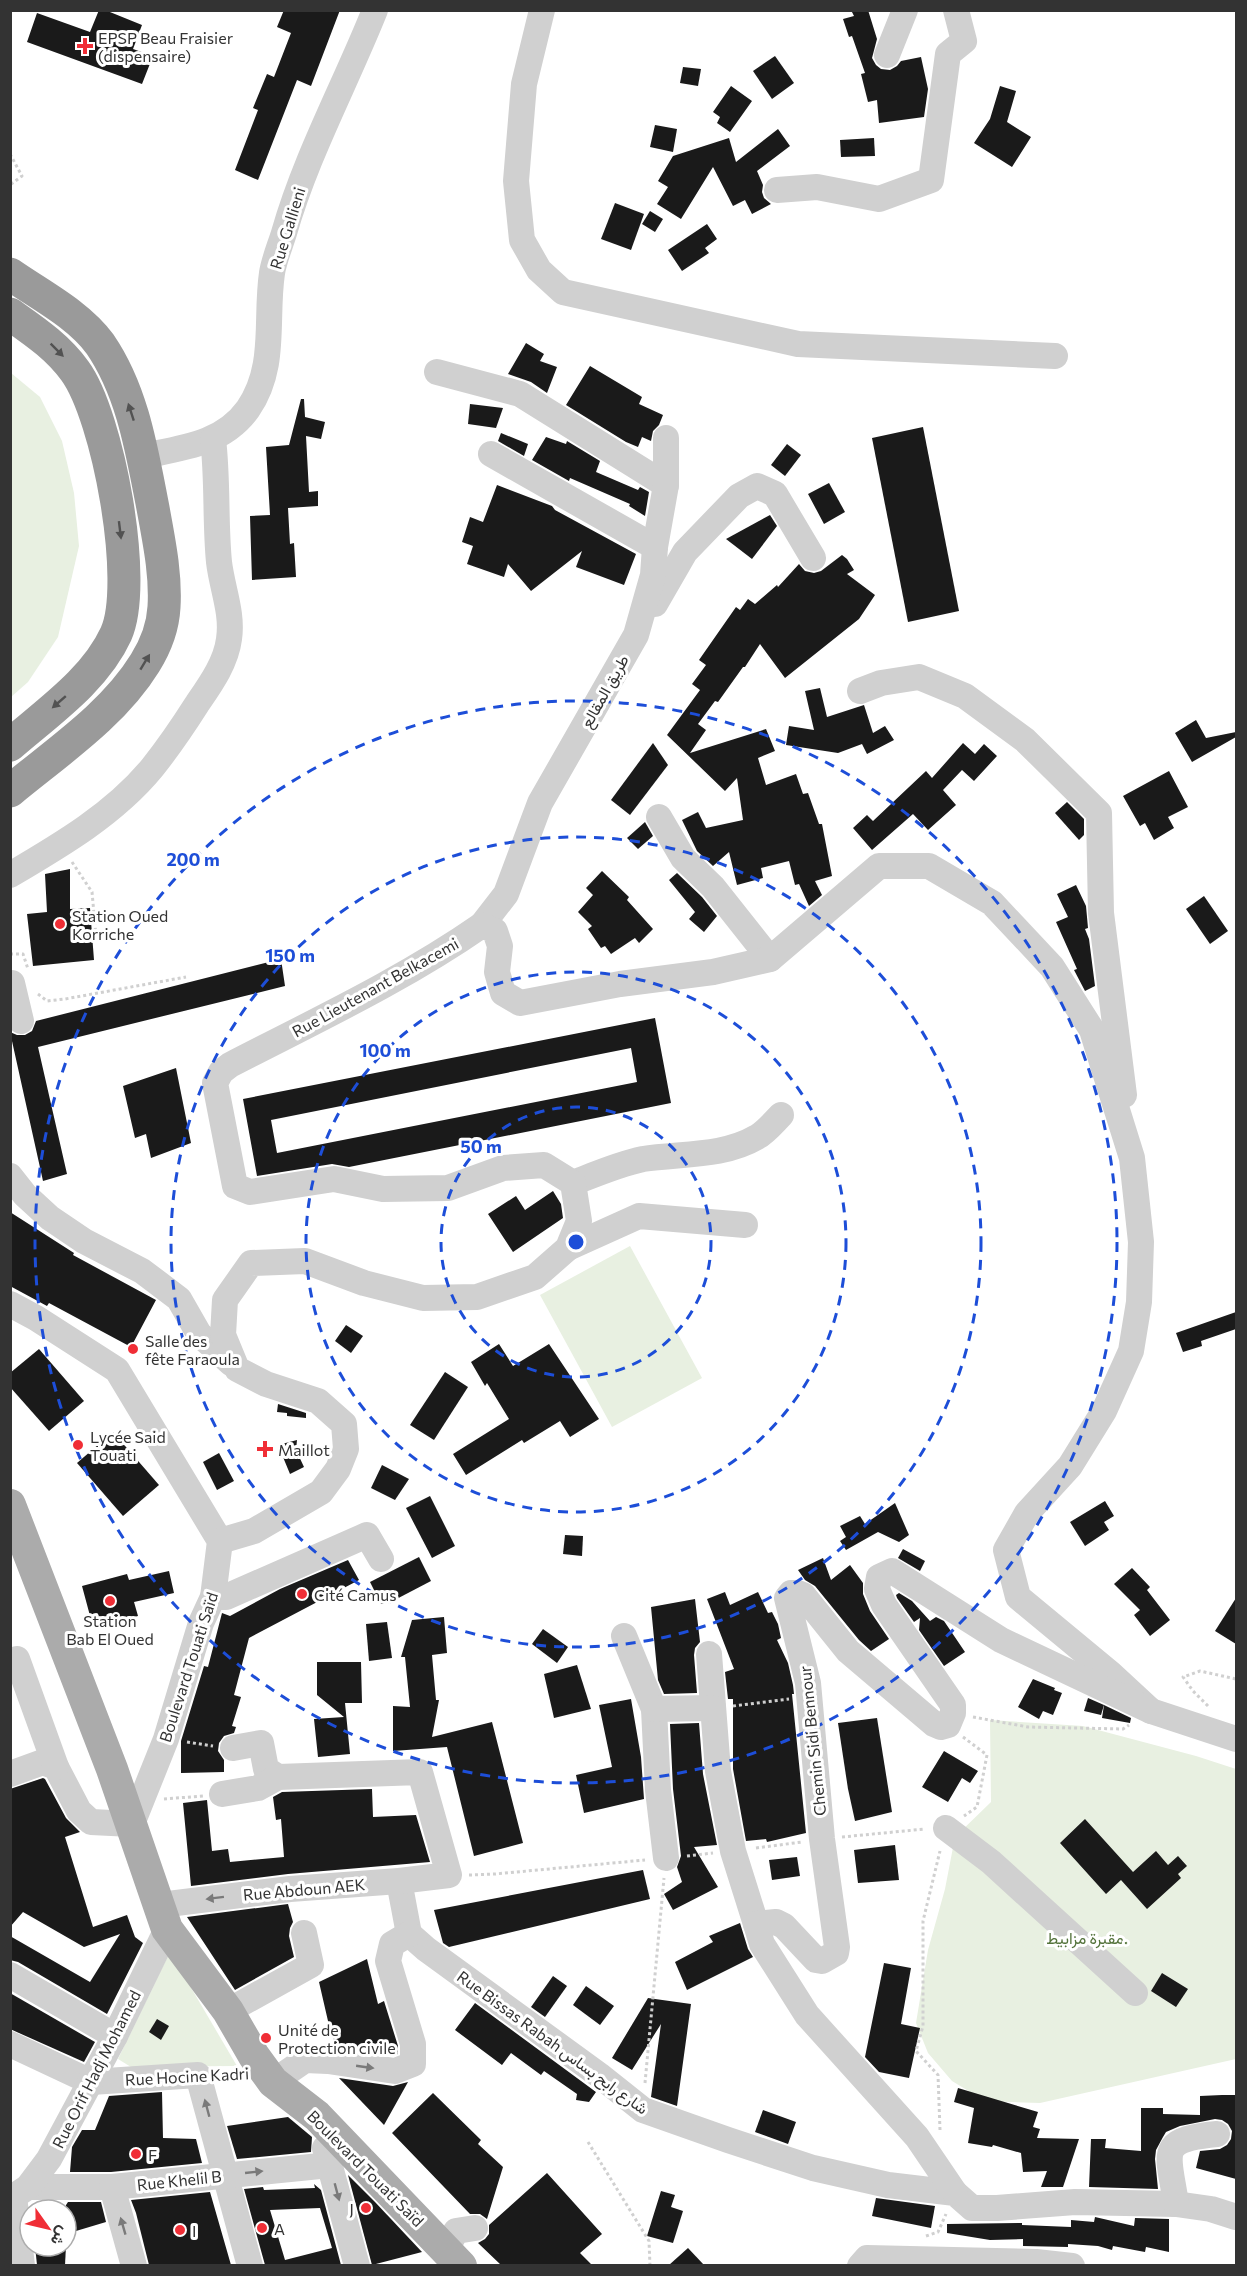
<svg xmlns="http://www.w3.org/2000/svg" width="1247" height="2276" font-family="Commissioner,Vazirmatn,sans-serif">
<rect width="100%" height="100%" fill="#fff"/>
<g fill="#e8f0e1">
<path d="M11,373L40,397L62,441L74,493L79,546L58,637L28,682L11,697Z"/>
<path d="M630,1246L702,1378L612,1427L540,1295Z"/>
<path d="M990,1720L1083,1726L1196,1756L1236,1769V2059L1040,2103L985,2101L952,2081L928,2053L916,2023L928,1950L945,1889L955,1837L991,1802Z"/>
<path d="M170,1952L237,2066L131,2067L118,2059Z"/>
</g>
<g fill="#1a1a1a" fill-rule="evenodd">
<path d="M99,10H105L142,25L133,49L153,56L142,84L27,42L37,13L90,32Z"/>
<path d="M284,10H340L311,86L297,80L258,180L235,170L258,110L253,108L267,74L274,77L291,33L277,27Z"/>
<path d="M851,10H868L877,39L872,58L876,65L881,69L890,70L897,66L901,61L921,57L928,89L924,117L879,123L877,100L868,102L861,74L865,73L852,36L849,37L843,19L854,16Z"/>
<path d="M775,56L794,83L772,99L753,71Z"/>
<path d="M683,67L701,69L698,86L680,83Z"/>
<path d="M731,86L752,101L730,132L717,123L720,117L713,112Z"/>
<path d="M1000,86L1016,91L1007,122L1031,137L1012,167L974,143L990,119Z"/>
<path d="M655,125L677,129L673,152L650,147Z"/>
<path d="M778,129L790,146L757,171L763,185L762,192L764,198L771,204L752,214L745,200L733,206L713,167L681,219L657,204L668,187L658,181L673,156L729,138L736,162Z"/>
<path d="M874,138L875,156L841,157L840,140Z"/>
<path d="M615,203L644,214L631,250L601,239Z"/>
<path d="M650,211L663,219L655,232L642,224Z"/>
<path d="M707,224L717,239L705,248L709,253L682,271L668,250Z"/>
<path d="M526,343L544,354L540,361L557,367L547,393L531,382L508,374Z"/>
<path d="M590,366L642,397L639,404L663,415L659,425L653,431L651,441L642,437L638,447L626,442L566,405Z"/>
<path d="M301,399H304L305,417L325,422L321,439L306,436L309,492L318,491V506L288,508L290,544L294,543L296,577L252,580L250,516L270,515L266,447L289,445Z"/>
<path d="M470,404L503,408L496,428L468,424Z"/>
<path d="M923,427L959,611L908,622L872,438Z"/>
<path d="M501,433L528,444L524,456L498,441Z"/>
<path d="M546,437L566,444L567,441L600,461L596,472L638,490L640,487L649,492L645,516L629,506L630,504L570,478L569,481L532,460Z"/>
<path d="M787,444L801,455L785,476L771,465Z"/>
<path d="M829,483L845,512L824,524L808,494Z"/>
<path d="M497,485L552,506L555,510L636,554L624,585L576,567L582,551L531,591L508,564L504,577L467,564L473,546L462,542L470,517L483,522Z"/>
<path d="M770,515L777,526L752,559L726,539Z"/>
<path d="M842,555L847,559L854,570L847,574L875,595L859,619L785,678L760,644L745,667H743L718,702L715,701L698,724L706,730L690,753L766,729L775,751L758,758L766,785L796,774L803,794L808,793L819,824H822L832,876L815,881L822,895L809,906L799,884L795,885L789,861L761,868L763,878L737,885L729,852L713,866L697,851L682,820L698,812L706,828L743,820L737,778L725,791L667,735L700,690L692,684L706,665L699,660L736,607L740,610L748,599L755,604L777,585L778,587L799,564L805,571L814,573L821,571Z"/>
<path d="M820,688L827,717L864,705L873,733L885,726L894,740L867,754L862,744L838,753L786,745L789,726L814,730L805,691Z"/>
<path d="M1196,720L1206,738L1236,732V737L1192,762L1175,733Z"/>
<path d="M653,743L668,765L630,815L611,800Z"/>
<path d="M963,743L975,754L984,744L997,756L974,781L962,770L943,790L956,805L928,830L913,814L872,850L853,828L867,815L873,821L926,771L932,778Z"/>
<path d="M1169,771L1188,807L1168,817L1174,828L1154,840L1145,823L1140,826L1123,796Z"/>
<path d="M1067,802L1084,819V835L1079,840L1055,813Z"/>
<path d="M645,822L653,836L638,849L627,838Z"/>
<path d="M70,869V909L90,908L94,960L33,966L27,914L47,912L45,874Z"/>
<path d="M602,871L629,897L627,900L653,929L639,943L635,938L611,954L605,946L601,948L588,929L592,926L578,912L593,895L586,888Z"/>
<path d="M677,873L702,897L717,916L704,932L689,919L695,912L669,880Z"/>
<path d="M1076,885L1086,906L1088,928L1085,929L1089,939L1095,986L1085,991L1074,970L1077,969L1056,922L1068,917L1057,894Z"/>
<path d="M1204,896L1228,931L1210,944L1186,909Z"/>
<path d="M281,959L285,986L38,1047L67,1174L43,1181L10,1032L17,1035H25L32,1031L36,1021Z"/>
<path d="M655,1018L671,1103L349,1167L332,1164L257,1176L243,1099ZM631,1048L637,1082L277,1153L271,1120Z"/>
<path d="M176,1068L191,1143L151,1158L146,1134L135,1138L123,1086Z"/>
<path d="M553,1191L561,1204L563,1218L513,1252L488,1214L516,1196L525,1210Z"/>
<path d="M10,1212L74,1253L73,1255L156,1300L131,1347L49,1303L47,1306L10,1286Z"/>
<path d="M1236,1312V1329L1201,1341L1202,1346L1183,1352L1176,1333Z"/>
<path d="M346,1325L363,1336L351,1353L335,1341Z"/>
<path d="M499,1344L513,1366L549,1344L599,1419L570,1437L560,1421L524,1443L522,1440L466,1475L453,1454L509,1419L487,1383L485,1386L471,1362Z"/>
<path d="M39,1349L84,1401L49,1431L10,1387V1373Z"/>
<path d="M445,1372L468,1387L434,1440L410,1425Z"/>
<path d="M278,1404L306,1413V1418L287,1416V1413L277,1412Z"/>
<path d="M113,1432L159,1485L123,1516L77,1463Z"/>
<path d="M297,1440L296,1450L304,1467L290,1474L278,1445Z"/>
<path d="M219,1453L234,1481L217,1490L203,1462Z"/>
<path d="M382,1465L409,1479L395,1500L371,1488Z"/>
<path d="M430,1496L455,1546L432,1558L406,1508Z"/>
<path d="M1105,1501L1114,1516L1104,1522L1109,1530L1085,1546L1070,1522Z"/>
<path d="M895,1503L909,1535L899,1542L878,1532L846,1550L840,1541L846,1537L840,1526L860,1516L865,1524Z"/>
<path d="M565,1535L583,1536L582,1556L563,1554Z"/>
<path d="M903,1549L925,1561L920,1571L898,1558Z"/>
<path d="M419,1557L431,1581L387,1604H381L370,1582Z"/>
<path d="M823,1558L831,1580L850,1565L863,1583V1594L870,1611L889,1639L871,1651L859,1640L815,1586L805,1580L798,1570Z"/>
<path d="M348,1560L359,1580L249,1638L234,1695L241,1697L232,1726L236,1727L234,1733L224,1736L219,1743L218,1751L224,1760V1772L181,1773V1741L204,1666L208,1667L222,1613L230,1616L280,1589Z"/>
<path d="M1132,1568L1150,1587L1147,1590L1170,1620L1150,1636L1134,1615L1140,1610L1114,1584Z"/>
<path d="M169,1571L174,1593L134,1602L138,1616L93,1627L82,1586L127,1574L129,1580Z"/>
<path d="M725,1592L730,1605L758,1592L768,1613L772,1612L778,1624L781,1638L777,1640L788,1663L793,1685L794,1694H792L806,1833L767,1842L766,1839L746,1841L733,1769V1699H728L725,1672L734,1669L707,1599Z"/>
<path d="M899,1593L912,1601L930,1621L936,1617L944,1621L965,1652L944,1666L919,1630L920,1618L914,1622L897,1598L896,1595Z"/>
<path d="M1236,1598V1644L1215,1631Z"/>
<path d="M695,1599L700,1642L695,1648L694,1655L697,1693L664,1694L658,1680L651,1607Z"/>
<path d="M444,1617L447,1653L432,1655L436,1700H439L432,1737L492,1722L523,1843L474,1856L447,1747L393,1751V1706L410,1707L405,1657H401L412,1620Z"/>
<path d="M387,1622L392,1658L369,1661L366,1624Z"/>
<path d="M543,1629L568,1647L557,1663L532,1644Z"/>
<path d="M317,1662H361L362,1703H345L350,1754L318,1757L314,1719L344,1717L317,1695Z"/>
<path d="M577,1665L591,1709L554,1718L544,1674Z"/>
<path d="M1033,1679L1055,1688L1054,1690L1062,1693L1053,1715L1043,1711L1039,1719L1018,1707Z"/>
<path d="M1088,1698L1104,1705L1101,1715L1084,1711Z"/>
<path d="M631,1699L641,1757L644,1799L584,1813L576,1775L612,1767L599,1705Z"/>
<path d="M1104,1705L1131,1718L1130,1723L1102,1718Z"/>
<path d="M877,1718L892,1812L855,1821L848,1789L838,1723Z"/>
<path d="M699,1723L703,1774L717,1845L694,1847L718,1887L673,1910L664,1894L682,1882L677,1867L681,1856L673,1789L670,1724Z"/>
<path d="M944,1751L978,1771L970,1783L962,1778L948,1802L922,1787Z"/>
<path d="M43,1778L45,1779L66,1818L80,1832L65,1837L93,1927L127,1915L135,1937L143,1943L107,2014L18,1962L10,1960V1936L90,1982L120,1934L84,1947L23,1912L10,1927V1789Z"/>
<path d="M372,1789L373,1817L416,1815L430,1862L288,1874L191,1886L183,1803L207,1800L212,1851L228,1849L230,1862L284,1857L281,1819L276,1820L273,1797L282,1792Z"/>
<path d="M1085,1819L1133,1872L1156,1851L1168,1865L1178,1856L1187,1866L1178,1874L1181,1878L1147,1909L1121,1880L1106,1894L1060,1843Z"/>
<path d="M895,1845L899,1880L858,1883L854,1850Z"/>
<path d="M797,1857L800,1876L772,1880L769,1860Z"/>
<path d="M643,1870L650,1899L449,1947L443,1943L434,1910Z"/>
<path d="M288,1904L293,1922L290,1928L289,1936L294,1957L235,1990L187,1917Z"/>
<path d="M740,1923L748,1949L753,1957L687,1990L675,1962L713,1942L709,1936Z"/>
<path d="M367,1959L378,2004L384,2001L398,2046V2054L393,2056L336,2047L328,2021L319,1982Z"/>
<path d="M884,1963L911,1968L901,2024L920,2028L909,2078L879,2072L865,2057Z"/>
<path d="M1162,1973L1188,1989L1176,2007L1151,1991Z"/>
<path d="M553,1976L567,1986L545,2017L531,2007Z"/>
<path d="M586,1986L614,2006L600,2025L573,2005Z"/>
<path d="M10,1993L95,2042L84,2062L10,2029Z"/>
<path d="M648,1998L691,2004L677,2106L651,2097L661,2024L632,2070L612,2058Z"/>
<path d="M475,2003L596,2092L589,2102L576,2100L577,2094L544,2071L541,2075L511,2053L502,2065L455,2030Z"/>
<path d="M157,2019L169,2026L161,2040L149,2032Z"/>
<path d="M339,2078L393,2086L408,2082L384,2125Z"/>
<path d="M958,2088L1038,2112L1033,2127L1040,2129L1037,2138L1079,2139L1063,2187H1041L1047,2171L1023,2172L1021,2153L993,2145L992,2147L968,2143L974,2108L954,2102Z"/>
<path d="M162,2092L163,2138L196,2139L202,2163L111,2172H70L72,2147L82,2130H95L109,2096Z"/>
<path d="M433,2093L481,2140L478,2144L503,2167L487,2219L480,2214H470L392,2133Z"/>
<path d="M1222,2095H1236V2179L1196,2168L1200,2151L1220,2149L1227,2145L1231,2139L1232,2131L1228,2124L1222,2120L1215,2119L1180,2126L1166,2132L1163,2137L1156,2150L1155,2159L1158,2189L1089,2187L1091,2139H1106L1105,2148L1141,2151V2108H1163V2114L1200,2115V2096Z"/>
<path d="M763,2110L796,2122L788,2144L755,2132Z"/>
<path d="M288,2117L312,2137L311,2152L237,2159L227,2126Z"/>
<path d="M547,2173L602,2234L580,2253L592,2265H501L478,2243L485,2239L489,2234V2225Z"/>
<path d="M348,2175L375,2202L422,2252L372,2265Z"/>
<path d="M314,2184L321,2190L341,2265H265L244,2189L263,2187L264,2190L315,2188ZM320,2208L332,2248L285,2260L270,2210Z"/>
<path d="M661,2191L675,2195L671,2207L683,2211L673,2243L647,2236Z"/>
<path d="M210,2192L231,2265H149L136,2213L131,2200Z"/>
<path d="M876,2198L935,2206L931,2228L872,2216Z"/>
<path d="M68,2202H101L106,2222L66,2234V2205Z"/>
<path d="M1095,2217L1134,2226L1135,2218L1169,2219V2252L1146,2247L1145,2252L1113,2246L1112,2250L1098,2246L1068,2244V2247L1023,2246V2239L990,2240L947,2233V2224L1022,2223V2225L1071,2227V2220L1094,2222Z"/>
<path d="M35,2246H66L65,2265H37Z"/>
<path d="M688,2248L704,2265H669Z"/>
</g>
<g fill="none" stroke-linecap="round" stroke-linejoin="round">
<g stroke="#d0d0d0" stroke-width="3" stroke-dasharray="3 3" stroke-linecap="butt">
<path d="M10,154L22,176L10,185"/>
<path d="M72,862L92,892L96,936"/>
<path d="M10,954H23L28,969"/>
<path d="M38,994L47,1001L65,999L186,977"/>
<path d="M733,1706L789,1699"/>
<path d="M1208,1706L1193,1691L1183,1677L1200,1671L1236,1679"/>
<path d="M973,1717L1028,1727L1123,1729L1129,1725"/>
<path d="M963,1737L987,1755L977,1807L964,1816"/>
<path d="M187,1742L213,1746"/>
<path d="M164,1799L203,1796"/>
<path d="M842,1837L925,1829"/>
<path d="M756,1848L802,1842"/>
<path d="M687,1856L713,1853"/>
<path d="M469,1875L495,1874L645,1860"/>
<path d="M221,2074L235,2073"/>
<path d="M645,2083L664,1878"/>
<path d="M940,2130L938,2075L916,2051L923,2026V1921L940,1851"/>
<path d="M588,2142L649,2241L650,2266"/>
<path d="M926,2236L938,2232L946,2214"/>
</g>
<g stroke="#d0d0d0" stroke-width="26">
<path d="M542,10L524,84L516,181L522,240L539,270L563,292L798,344L1055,356"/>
<path d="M887,55L905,10"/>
<path d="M777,190L817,187L879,199L931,180L948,54L964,41L956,10"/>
<path d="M437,372L520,394L666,485"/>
<path d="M491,454L655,547"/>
<path d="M143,456C182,448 223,444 248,409C277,367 265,320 272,273C274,260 280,246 284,233C306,156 345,85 375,10"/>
<path d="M655,604L685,552L739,496L757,486L775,494L813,558"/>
<path d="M860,691L881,683L919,677L965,696L1025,740L1099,813L1101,913L1124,1095"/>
<path d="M659,817L683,858L713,887L770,959"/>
<path d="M10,875C61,845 114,814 152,768C168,748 183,726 197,704C210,685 226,663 229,639C233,613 222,588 219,562C215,521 218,480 213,439"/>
<path d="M482,925L506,894L540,803L636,635L653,575L655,547L666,485V438"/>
<path d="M10,984L12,983L21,1021"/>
<path d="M10,1176L25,1195L50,1218L84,1241L142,1271L179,1299L199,1334L231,1363"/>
<path d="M573,1183C596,1174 619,1164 643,1159C681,1153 723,1157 757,1137C766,1132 774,1122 781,1115"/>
<path d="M568,1248L639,1216L745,1225"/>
<path d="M10,1304L36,1318L117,1370L220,1541L213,1597L201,1623L166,1739L132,1824L91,1822L79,1811L56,1767L43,1762L10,1774"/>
<path d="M220,1541L254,1531L321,1492L338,1469L346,1449L344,1424L318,1401L266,1384L237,1369L223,1335L225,1300L251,1263L305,1261L364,1283L423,1298L477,1297L535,1277L568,1248L579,1221L573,1183L544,1165L503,1168L448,1188L383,1189L334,1179L250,1192L235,1186L215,1083L221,1072L230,1065C315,1021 403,980 482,925L495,931L500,946L497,972L503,993L520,1003L620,984L713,972L770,959L879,866H929L992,903L1052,967L1092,1030L1132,1158L1141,1242L1139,1302L1131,1351L1104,1411L1070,1466L1027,1513L1006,1550L1018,1597L1111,1674L1151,1711"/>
<path d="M213,1597H226L367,1535L381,1559"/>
<path d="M624,1636L654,1709L658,1790L666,1858"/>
<path d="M709,1654L718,1771L733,1851L756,1924"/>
<path d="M17,1659L56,1767"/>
<path d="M654,1709L713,1708"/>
<path d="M233,1748L261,1743L266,1769L278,1777"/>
<path d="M946,1828L991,1862L1135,1993"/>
<path d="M399,1881L409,1934"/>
<path d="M160,1905L290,1889L399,1881L449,1875L420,1772L278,1777L258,1788L222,1794"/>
<path d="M409,1934L426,1949L599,2075L643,2110L728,2140L813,2168L888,2185L955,2193L972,2208H997L1075,2202L1176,2204L1211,2209L1236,2217"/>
<path d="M10,1975L115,2036"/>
<path d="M228,2011L311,1965L304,1933"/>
<path d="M10,2044L91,2082L198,2075L250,2266"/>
<path d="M273,2082L305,2060L328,2061L395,2071L413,2064V2044L388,1961L392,1944L409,1934"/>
<path d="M325,2148L357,2266"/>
<path d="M28,2187H112L330,2165"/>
<path d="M112,2187L134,2266"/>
<path d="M955,2193L917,2137L807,2015L762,1944L756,1924L776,1922L784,1926L816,1960L822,1961L836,1953L837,1947L822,1839L808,1683L787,1598L791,1593H798L803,1595L848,1651L934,1724L941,1727L948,1725L953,1713V1705L884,1605L877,1589L879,1577L892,1571L1001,1640L1151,1711L1236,1739"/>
<path d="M14,2196L22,2266"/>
<path d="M10,2199L28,2187L49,2159L115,2036L167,1929"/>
<path d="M1176,2204C1169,2153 1155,2140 1217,2134"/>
<path d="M446,2250L456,2231L475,2228"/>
<path d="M860,2266L867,2258L1036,2262L1072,2266"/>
</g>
<path stroke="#ababab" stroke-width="32" d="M10,1505L112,1769L167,1929L228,2011L254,2056L273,2082L317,2116L461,2266"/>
<g stroke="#9a9a9a" stroke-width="33">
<path d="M10,274C40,295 78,314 100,344C133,392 142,452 153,508C159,541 166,574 164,607C163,626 155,647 145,663C113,715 57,752 10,791"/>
<path d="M10,314C34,331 58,347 75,371C108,416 139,583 116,634C95,680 48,712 10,745"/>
</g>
</g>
<defs><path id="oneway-solid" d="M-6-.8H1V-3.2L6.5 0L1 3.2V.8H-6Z" transform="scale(1.5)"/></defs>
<g fill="#525252">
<use href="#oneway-solid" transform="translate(57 350) rotate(45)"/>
<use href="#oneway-solid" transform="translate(131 412) rotate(-108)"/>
<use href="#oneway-solid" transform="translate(120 530) rotate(83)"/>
<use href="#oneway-solid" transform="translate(145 662) rotate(-59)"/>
<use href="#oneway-solid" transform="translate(59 702) rotate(139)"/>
</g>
<g fill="#7a7a7a">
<use href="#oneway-solid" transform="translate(215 1898) rotate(173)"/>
<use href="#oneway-solid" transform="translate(365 2067) rotate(8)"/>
<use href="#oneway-solid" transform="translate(207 2108) rotate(-105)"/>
<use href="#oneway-solid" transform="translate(254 2172) rotate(-6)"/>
<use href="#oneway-solid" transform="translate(337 2192) rotate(75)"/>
<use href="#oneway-solid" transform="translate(123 2226) rotate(-106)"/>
</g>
<g fill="none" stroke="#1d4ed8" stroke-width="3" stroke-dasharray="10 8">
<circle cx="576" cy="1242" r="135"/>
<circle cx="576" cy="1242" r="270"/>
<circle cx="576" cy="1242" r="405"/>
<circle cx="576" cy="1242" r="541"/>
</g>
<g fill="#f02e36" stroke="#fff" stroke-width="2">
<path d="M82 37h6v6h6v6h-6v6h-6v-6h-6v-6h6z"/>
<circle cx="60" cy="924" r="6"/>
<circle cx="133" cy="1349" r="6"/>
<circle cx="78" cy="1445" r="6"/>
<path d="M262 1440h6v6h6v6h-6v6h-6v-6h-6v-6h6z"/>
<circle cx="302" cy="1594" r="6"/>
<circle cx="110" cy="1601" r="6"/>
<circle cx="266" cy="2038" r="6"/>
<circle cx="136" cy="2154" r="6"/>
<circle cx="366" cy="2208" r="6"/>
<circle cx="262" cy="2228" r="6"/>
<circle cx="180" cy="2230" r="6"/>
</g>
<g text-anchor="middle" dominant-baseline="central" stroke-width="6" stroke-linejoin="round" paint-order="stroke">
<g font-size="16" fill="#333" stroke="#fff" text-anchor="start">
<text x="98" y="37">EPSP Beau Fraisier<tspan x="98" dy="18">(dispensaire)</tspan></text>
<text x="72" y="915">Station Oued<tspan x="72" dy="18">Korriche</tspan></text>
<text x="145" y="1340">Salle des<tspan x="145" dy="18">fête Faraoula</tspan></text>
<text x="90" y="1436">Lycée Said<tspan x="90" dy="18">Touati</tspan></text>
<text x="278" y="1449">Maillot</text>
<text x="314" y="1594">Cité Camus</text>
<text x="110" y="1620" text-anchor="middle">Station<tspan x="110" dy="18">Bab El Oued</tspan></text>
<text x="278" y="2029">Unité de<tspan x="278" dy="18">Protection civile</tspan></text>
<text x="148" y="2154">F</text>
<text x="354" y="2208" text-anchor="end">J</text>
<text x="274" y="2228">A</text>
<text x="192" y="2230">I</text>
</g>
<g font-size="16" fill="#333" stroke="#fff">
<text transform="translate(287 228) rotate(-73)">Rue Gallieni</text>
<text transform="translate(604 691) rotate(-61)">طريق المقالع</text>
<text transform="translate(375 987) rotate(-29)">Rue Lieutenant Belkacemi</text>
<text transform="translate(188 1667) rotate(-72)">Boulevard Touati Saïd</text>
<text transform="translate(812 1741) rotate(-96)">Chemin Sidi Bennour</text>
<text transform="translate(304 1889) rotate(-5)">Rue Abdoun AEK</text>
<text transform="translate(553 2042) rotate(36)">Rue Bissas Rabah شارع رابح بساس</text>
<text transform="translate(96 2069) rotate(-63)">Rue Orif Hadj Mohamed</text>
<text transform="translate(187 2076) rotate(-3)">Rue Hocine Kadri</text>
<text transform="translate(366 2168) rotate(45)">Boulevard Touati Saïd</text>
<text transform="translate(179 2180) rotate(-6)">Rue Khelil B</text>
</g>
<g font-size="16" fill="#54733c" stroke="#fff">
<text x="1087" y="1937">مقبرة مزابيط.</text>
</g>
</g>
<circle cx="576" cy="1242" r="9" fill="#1d4ed8" stroke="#fff" stroke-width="3"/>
<g font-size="18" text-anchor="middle" font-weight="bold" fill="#1d4ed8" stroke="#fff" stroke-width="6" stroke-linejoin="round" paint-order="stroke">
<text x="193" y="866">200 m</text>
<text x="290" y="962">150 m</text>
<text x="385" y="1057">100 m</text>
<text x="481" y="1153">50 m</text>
</g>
<rect width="1247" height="2276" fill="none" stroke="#333333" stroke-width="24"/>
<g transform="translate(48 2228) rotate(124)"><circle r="28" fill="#ffffff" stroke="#adadad" stroke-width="1.5"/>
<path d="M0-4.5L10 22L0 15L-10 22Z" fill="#f02e36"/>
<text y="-9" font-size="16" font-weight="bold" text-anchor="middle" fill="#333333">ش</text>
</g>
</svg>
